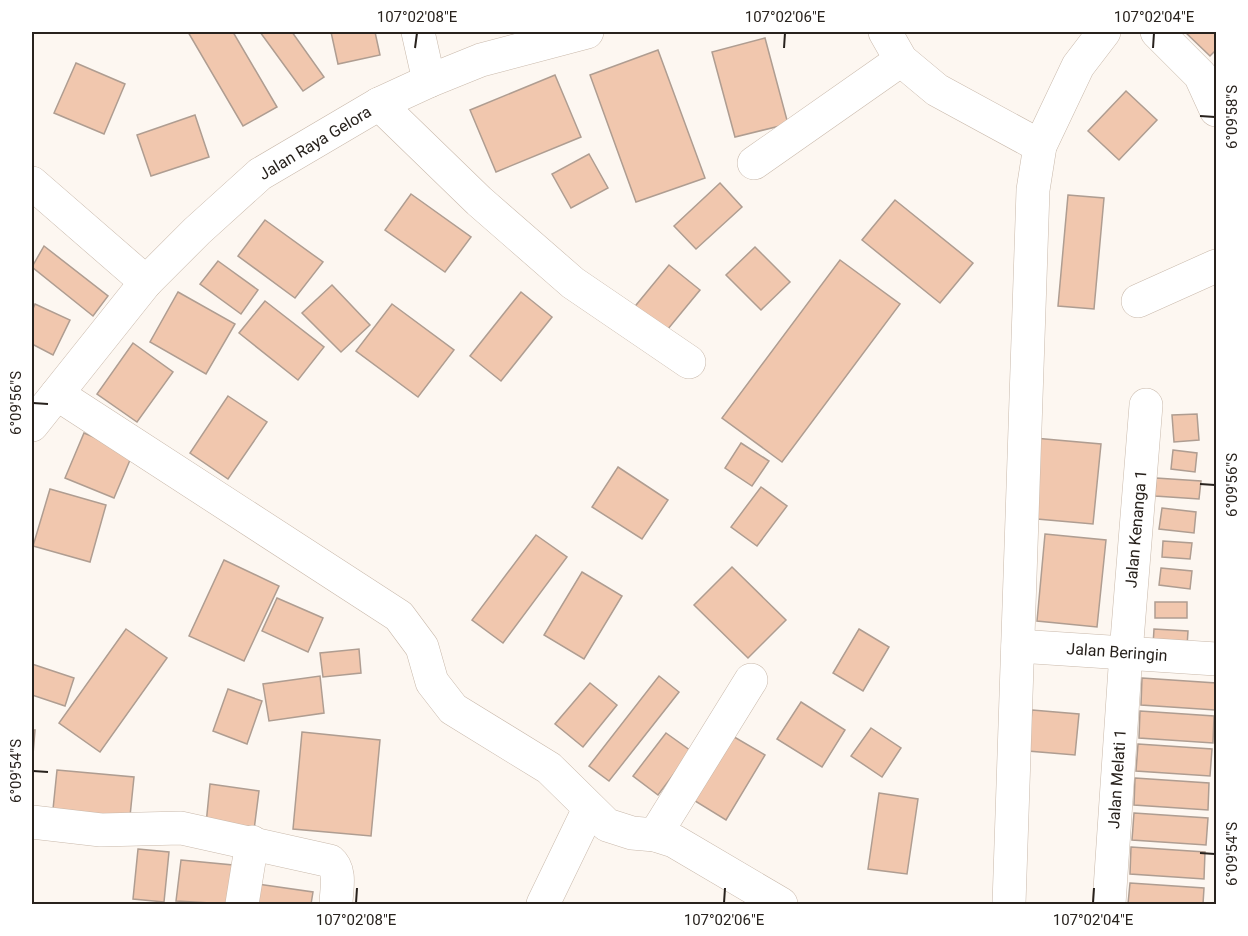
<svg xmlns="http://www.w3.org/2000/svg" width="1248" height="936" font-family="Roboto,sans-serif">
<rect width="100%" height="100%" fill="#fdf7f1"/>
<g fill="#f1c7ae" stroke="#af9d91" stroke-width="1.5">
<path d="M188,32H233L277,107L243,126Z"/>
<path d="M260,32H292L324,77L303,91Z"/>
<path d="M331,32H375L380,55L338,64Z"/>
<path d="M1185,32H1216V50L1210,56Z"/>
<path d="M765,38L788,124L735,137L712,52Z"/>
<path d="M658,50L705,178L636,202L590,75Z"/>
<path d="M76,63L125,84L104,134L54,113Z"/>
<path d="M555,75L581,137L496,172L470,110Z"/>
<path d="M1126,91L1157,120L1119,160L1088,131Z"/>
<path d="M195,115L209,157L151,176L137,135Z"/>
<path d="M589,154L608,188L571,208L552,174Z"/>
<path d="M720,183L742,207L696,249L674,226Z"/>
<path d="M411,194L471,237L445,272L385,230Z"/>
<path d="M1068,195L1104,198L1094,309L1058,306Z"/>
<path d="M895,200L973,263L940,303L862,240Z"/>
<path d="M265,220L323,262L295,298L238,256Z"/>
<path d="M44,246L108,296L93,316L32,267Z"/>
<path d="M755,247L790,282L761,310L726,275Z"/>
<path d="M840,260L900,304L782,462L722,418Z"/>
<path d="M218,261L258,290L241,314L200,284Z"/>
<path d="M669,265L700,290L663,335L632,310Z"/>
<path d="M332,285L370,325L341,352L302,313Z"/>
<path d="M178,292L235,324L206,374L150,342Z"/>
<path d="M521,292L552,317L501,381L470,356Z"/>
<path d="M265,301L324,347L298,380L239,333Z"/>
<path d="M35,304L70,320L53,355L32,344V311Z"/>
<path d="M392,304L454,350L418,397L356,351Z"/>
<path d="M133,343L173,372L137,422L97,394Z"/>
<path d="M228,396L267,422L228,479L190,453Z"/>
<path d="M1197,414L1199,440L1174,442L1172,415Z"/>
<path d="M84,433L133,453L114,498L65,478Z"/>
<path d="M1034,438L1101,444L1093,524L1026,518Z"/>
<path d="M741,443L769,461L752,486L725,468Z"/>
<path d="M1173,450L1197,453L1195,472L1171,469Z"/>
<path d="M618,467L668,500L642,539L592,507Z"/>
<path d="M1156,478L1201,481L1199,499L1155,496Z"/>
<path d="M761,487L787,506L757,546L731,527Z"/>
<path d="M50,489L106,505L90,562L33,546Z"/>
<path d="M1162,508L1196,512L1194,533L1159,529Z"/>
<path d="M1045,534L1106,540L1097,627L1037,621Z"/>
<path d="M536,535L567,557L503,643L472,620Z"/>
<path d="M1163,541L1192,543L1190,559L1162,557Z"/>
<path d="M224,560L279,586L244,661L189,636Z"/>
<path d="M732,567L786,620L748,658L694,605Z"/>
<path d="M1161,568L1192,571L1190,589L1159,585Z"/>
<path d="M582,572L622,596L584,659L544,635Z"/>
<path d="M277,598L323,618L308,652L262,631Z"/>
<rect x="1155" y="602" width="32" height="16"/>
<path d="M126,629L167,658L100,752L59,723Z"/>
<path d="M859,629L889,647L863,691L833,673Z"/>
<path d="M1154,629L1188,631L1187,647L1153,645Z"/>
<path d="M359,649L361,673L323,677L320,653Z"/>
<path d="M32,664L74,678L65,706L32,695Z"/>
<path d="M320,676L324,713L269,721L263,684Z"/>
<path d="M659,676L679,692L609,781L589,766Z"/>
<path d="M1142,678L1216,683L1215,710L1141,705Z"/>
<path d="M590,683L617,705L583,747L555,724Z"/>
<path d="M228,689L262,701L247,744L213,731Z"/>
<path d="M801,702L845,730L822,767L777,739Z"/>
<path d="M1032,710L1079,714L1075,755L1028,751Z"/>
<path d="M1140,711L1214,716L1213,743L1139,738Z"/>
<path d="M871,728L901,748L882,777L851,756Z"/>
<path d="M32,730H35L32,767Z"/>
<path d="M724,731L765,755L726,820L687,796Z"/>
<path d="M302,732L380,740L371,836L293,829Z"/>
<path d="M666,733L691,751L658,795L633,776Z"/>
<path d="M1138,744L1212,749L1210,776L1136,771Z"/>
<path d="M57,770L134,777L129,826L52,819Z"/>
<path d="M1135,778L1209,783L1208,810L1134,805Z"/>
<path d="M210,784L259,791L254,830L206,824Z"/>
<path d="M879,793L918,799L907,874L868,869Z"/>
<path d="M1134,813L1208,818L1206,845L1132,840Z"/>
<path d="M1131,847L1205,852L1204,879L1130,874Z"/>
<path d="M138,849L169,852L164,902L133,899Z"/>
<path d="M181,860L233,865L229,904L176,901Z"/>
<path d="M251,883L313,892L311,904H248Z"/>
<path d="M1130,883L1204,888L1203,904H1128Z"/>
</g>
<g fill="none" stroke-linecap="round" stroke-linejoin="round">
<defs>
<g id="minor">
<path d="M418,32L429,81"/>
<path d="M885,32L901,60L937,90L1040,146"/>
<path d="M1157,32L1200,75L1216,110"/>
<path d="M379,104L479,201L573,283L689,362"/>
<path d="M754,163L901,60"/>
<path d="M32,183L146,282"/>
<path d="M1138,301L1216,266"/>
<path d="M57,394L399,616L422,647L432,682L453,709L549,768L607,825L632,833L655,835L674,841L781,904"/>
<path d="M32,425L146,282L197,231L260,174L379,104L429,81L481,60L587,32"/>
<path d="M1018,646L1216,659"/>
<path d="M32,822L101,830L181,828L330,861C342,871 336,891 336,904"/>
<path d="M655,835L751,680"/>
<path d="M242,904L252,842"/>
<path d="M543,904L589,809"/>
<path d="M1009,904L1033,190L1040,146L1078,66L1104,32"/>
<path d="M1109,904L1126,653L1146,405"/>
</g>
</defs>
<use href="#minor" stroke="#c9b9ab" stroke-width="34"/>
<use href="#minor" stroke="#fff" stroke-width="33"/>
</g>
<path fill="none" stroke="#28221d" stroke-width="2" d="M415,48L417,33M784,48L785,33M1153,48L1154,33M1200,116L1215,117M33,403L48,404M1200,484L1215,485M33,771L48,772M1200,853L1215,854M356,903L357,888M724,903L725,888M1093,903L1094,888"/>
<g text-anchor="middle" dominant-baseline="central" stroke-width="4.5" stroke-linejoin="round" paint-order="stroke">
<g font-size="16" fill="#28221d" stroke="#fff">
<text transform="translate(315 143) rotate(-31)">Jalan Raya Gelora</text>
<text transform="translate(1136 529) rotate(-85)">Jalan Kenanga 1</text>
<text transform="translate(1117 652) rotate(4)">Jalan Beringin</text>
<text transform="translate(1117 779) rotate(-86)">Jalan Melati 1</text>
</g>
</g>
<rect width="1248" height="936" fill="none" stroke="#ffffff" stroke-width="66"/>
<rect x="33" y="33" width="1182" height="870" fill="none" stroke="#28221d" stroke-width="2"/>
<g font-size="15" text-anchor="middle" fill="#28221d">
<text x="417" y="22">107°02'08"E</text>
<text x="785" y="22">107°02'06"E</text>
<text x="1154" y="22">107°02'04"E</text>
<text transform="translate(1232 117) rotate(-90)" y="5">6°09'58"S</text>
<text transform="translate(16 403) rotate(-90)" y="5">6°09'56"S</text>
<text transform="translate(1232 485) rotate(-90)" y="5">6°09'56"S</text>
<text transform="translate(16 771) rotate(-90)" y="5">6°09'54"S</text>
<text transform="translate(1232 854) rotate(-90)" y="5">6°09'54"S</text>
<text x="356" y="925">107°02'08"E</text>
<text x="724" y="925">107°02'06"E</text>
<text x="1093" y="925">107°02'04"E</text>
</g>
</svg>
